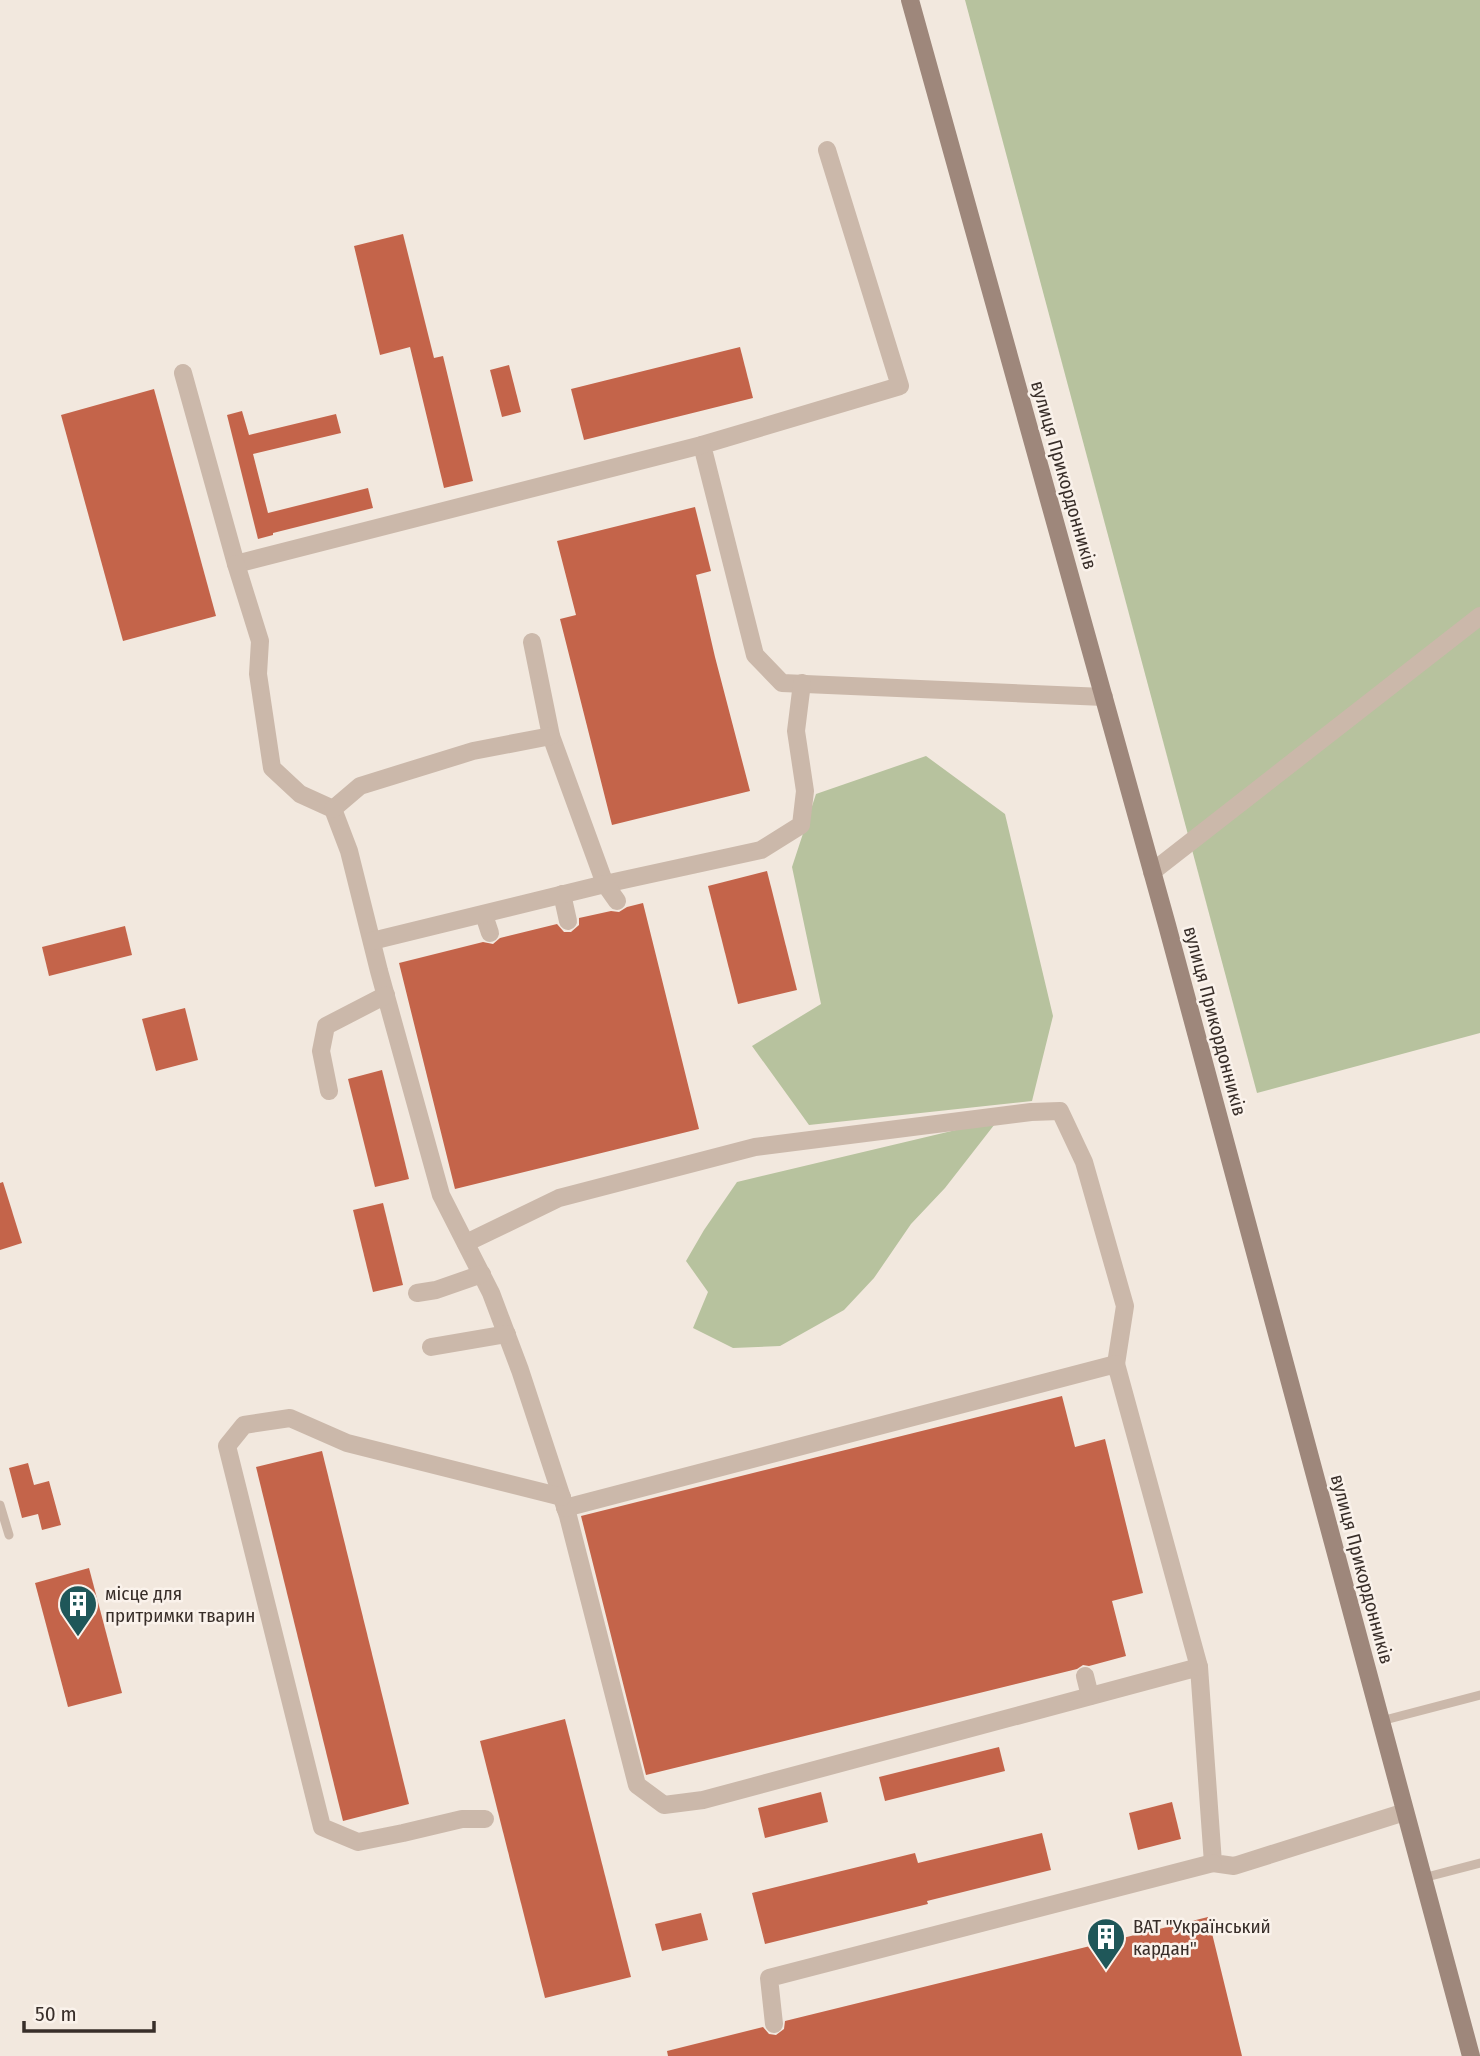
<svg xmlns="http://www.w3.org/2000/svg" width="1480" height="2056" font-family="'Fira Sans Condensed',sans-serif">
<rect width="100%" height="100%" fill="#f2e8de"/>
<g fill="#b7c29e">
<path d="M965,0H1480V1033L1257,1093Z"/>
<path d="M926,756L1005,814L1053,1016L1032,1101L809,1125L752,1046L821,1004L792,867L816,794Z"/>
<path d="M998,1120L945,1188L911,1224L874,1278L844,1310L780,1346L733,1348L693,1328L708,1292L686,1261L704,1230L737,1182Z"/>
</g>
<g fill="#c4644a">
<path d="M403,234L434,358L443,356L473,481L444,488L410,347L380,355L354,246Z"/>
<path d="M740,347L753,398L584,440L571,389Z"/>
<path d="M509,365L521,412L502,417L490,370Z"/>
<path d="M154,389L216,616L123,641L61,415Z"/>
<path d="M242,411L249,435L336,414L341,433L253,454L268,513L368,488L373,508L273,533V535L258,539L227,415Z"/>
<path d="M695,507L711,571L696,575L715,657L750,791L612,825L560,619L576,615L557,541Z"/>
<path d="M767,871L797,990L738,1004L708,886Z"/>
<path d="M643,903L699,1129L455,1189L399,963L483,942L493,944L500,938L557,924L564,932H571L579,925V918L611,911L619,912L627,907Z"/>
<path d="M125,926L132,955L49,976L42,947Z"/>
<path d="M185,1008L198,1060L156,1071L142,1019Z"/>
<path d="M382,1070L409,1179L375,1187L348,1079Z"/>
<path d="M3,1182L22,1243L0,1250V1183Z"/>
<path d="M383,1203L403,1285L373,1292L353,1210Z"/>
<path d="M1062,1396L1075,1447L1105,1439L1143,1593L1112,1601L1126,1656L1089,1666L1083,1665L1077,1669L646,1775L581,1516Z"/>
<path d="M322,1451L409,1804L343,1821L256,1467Z"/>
<path d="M28,1463L34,1485L49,1481L61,1525L42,1530L38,1514L22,1518L9,1468Z"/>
<path d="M89,1568L122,1693L68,1707L35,1583Z"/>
<path d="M565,1719L631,1977L545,1998L480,1741Z"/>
<path d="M999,1747L1005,1771L885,1801L879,1777Z"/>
<path d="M821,1792L828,1822L765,1838L758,1808Z"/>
<path d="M1172,1802L1181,1839L1138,1850L1129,1813Z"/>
<path d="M1042,1833L1051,1870L927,1901L928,1904L765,1944L752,1893L915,1853L918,1863Z"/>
<path d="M701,1913L708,1940L662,1951L655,1924Z"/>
<path d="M1208,1917L1242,2056H668L667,2051L763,2027L769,2034L776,2035L784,2029L785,2021Z"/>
</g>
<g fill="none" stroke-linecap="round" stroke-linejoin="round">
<g stroke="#cbb8aa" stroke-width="9">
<path d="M0,1505L9,1535"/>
<path d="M1381,1721L1480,1695"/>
<path d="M1423,1878L1480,1863"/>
</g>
<g stroke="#cbb8aa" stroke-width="18">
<path d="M827,150L900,386L702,445L755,655L782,683L1104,697"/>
<path d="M183,373L236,564L702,445"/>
<path d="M236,564L260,641L258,674L272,768L300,794L333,809L349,851L379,971L441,1195L491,1293L520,1370L568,1516L637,1785L664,1805L703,1800L1199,1667L1213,1863L1234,1866L1405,1812"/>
<path d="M532,642L551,736L605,884L761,850L801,825L805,791L796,731L802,683"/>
<path d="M333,809L360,786L473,751L551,736"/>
<path d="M1152,872L1480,616"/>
<path d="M562,894L568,921"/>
<path d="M484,915L490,933"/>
<path d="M372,941L605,884L617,901"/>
<path d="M329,1091L321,1051L326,1026L386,995"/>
<path d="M466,1243L559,1198L755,1147L1031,1112L1060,1111L1084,1162L1125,1306L1116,1364"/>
<path d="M417,1293L436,1290L482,1274"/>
<path d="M431,1347L507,1334"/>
<path d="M565,1508L1116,1364L1199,1667"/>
<path d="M1085,1676L1090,1696"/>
<path d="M485,1819H462L403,1833L358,1842L322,1827L227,1446L244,1425L290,1418L347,1443L562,1497"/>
<path d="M774,2024L769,1978L1213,1863"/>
</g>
<path stroke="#9e877b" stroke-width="18" d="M910,0L1167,925L1471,2056"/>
</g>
<defs>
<symbol id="building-pin" viewBox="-11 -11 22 30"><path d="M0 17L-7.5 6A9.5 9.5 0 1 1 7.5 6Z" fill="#1f5759" stroke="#faf2eb"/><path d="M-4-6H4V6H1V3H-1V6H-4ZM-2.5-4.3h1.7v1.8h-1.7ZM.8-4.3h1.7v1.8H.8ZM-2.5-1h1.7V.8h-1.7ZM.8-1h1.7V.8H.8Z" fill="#fff"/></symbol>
</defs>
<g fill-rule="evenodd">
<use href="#building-pin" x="56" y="1582" width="44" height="60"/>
<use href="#building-pin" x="1084" y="1915" width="44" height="60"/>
</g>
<g text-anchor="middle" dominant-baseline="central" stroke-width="5" stroke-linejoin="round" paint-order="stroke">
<g font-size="19" fill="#382e29" stroke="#faf2eb">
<text transform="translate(1064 475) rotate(74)">вулиця Прикордонників</text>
<text transform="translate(1215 1021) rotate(75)">вулиця Прикордонників</text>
<text transform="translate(1362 1569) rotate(75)">вулиця Прикордонників</text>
</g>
<g font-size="19" fill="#382e29" stroke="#faf2eb" text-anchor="start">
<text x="105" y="1593">місце для<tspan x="105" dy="22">притримки тварин</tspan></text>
<text x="1133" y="1926">ВАТ "Український<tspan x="1133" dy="22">кардан"</tspan></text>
</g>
</g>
<path d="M24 2021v10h130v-10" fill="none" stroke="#382e29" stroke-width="3.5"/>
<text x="35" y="2021" font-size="21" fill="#382e29" stroke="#faf2eb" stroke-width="5" paint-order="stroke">50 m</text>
</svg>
